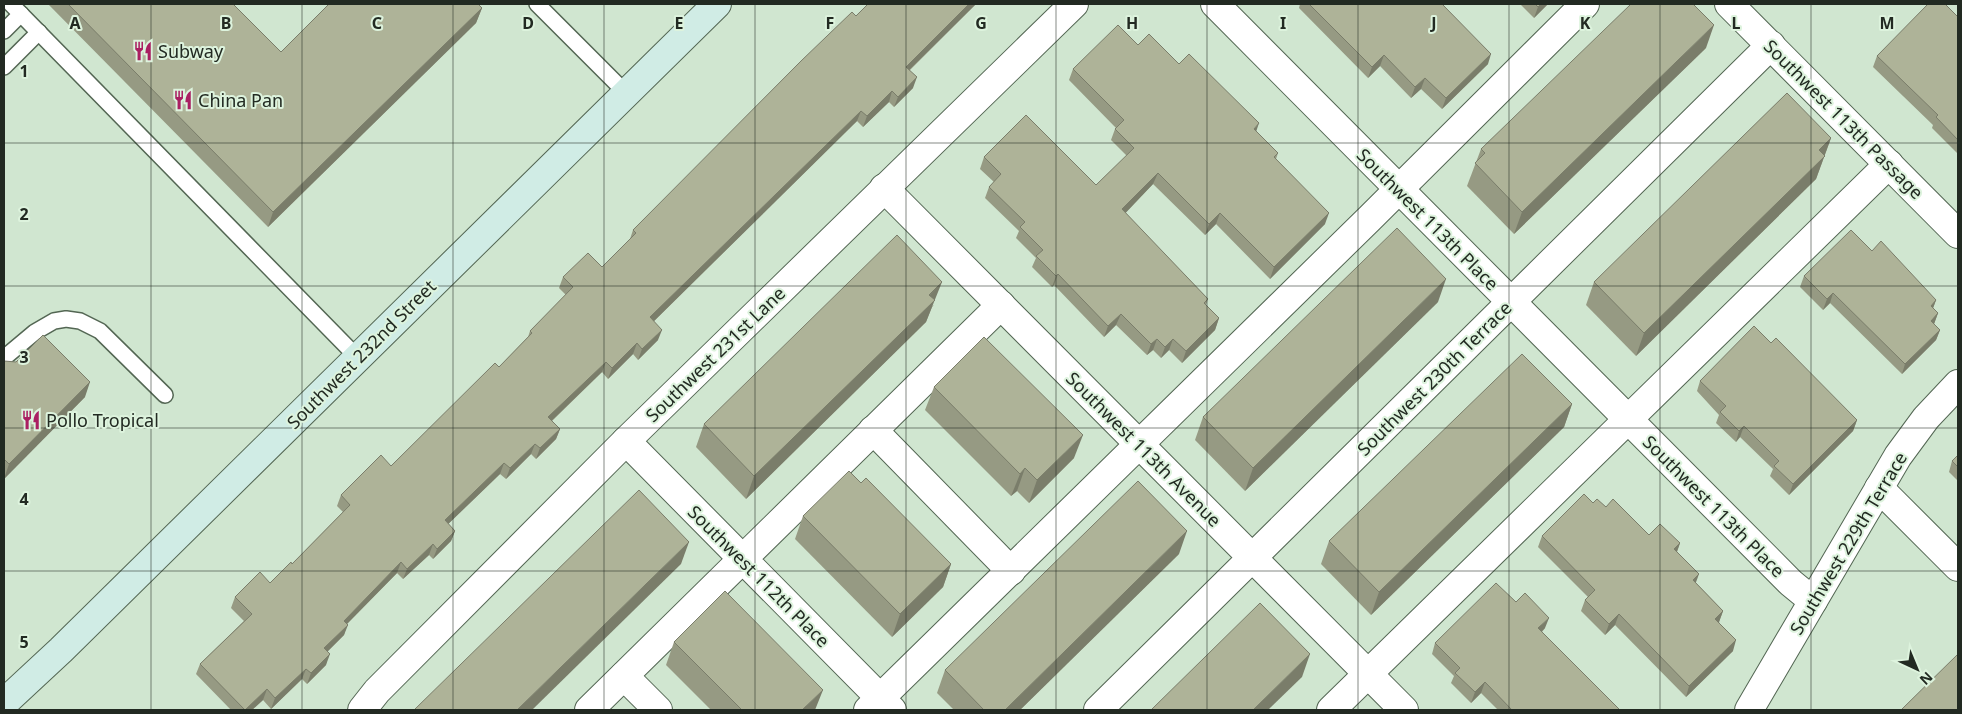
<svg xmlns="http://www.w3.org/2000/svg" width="1962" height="714" font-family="'Noto Sans',sans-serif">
<rect width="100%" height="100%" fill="#d0e6d0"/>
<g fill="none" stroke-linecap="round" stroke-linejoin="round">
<defs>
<g id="lane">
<path d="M11,4L357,357"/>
<path d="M537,4L626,93"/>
<path d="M4,31L21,14"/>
<path d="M4,67L39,32"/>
<path d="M4,358L35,332L54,321L66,319L80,321L100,331L165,395"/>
</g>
<g id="street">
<path d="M1215,4L1791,583L1813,601"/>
<path d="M1729,4L1958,234"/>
<path d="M884,188L1404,710"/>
<path d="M873,430L1011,571"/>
<path d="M626,441L892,710"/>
<path d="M1879,488L1958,567"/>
<path d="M624,676L658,710"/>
<path d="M362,710L377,691L626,441L1074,4"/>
<path d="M589,710L1001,305"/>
<path d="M868,710L1370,218L1585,4"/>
<path d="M1098,710L1771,45"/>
<path d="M1331,710L1889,164"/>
<path d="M1749,710L1898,456L1926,418L1958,384"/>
</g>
<path id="secondary" d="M4,703L61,650L717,4"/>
</defs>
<use href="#lane" stroke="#536653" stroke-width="18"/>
<use href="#street" stroke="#536653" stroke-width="30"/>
<use href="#secondary" stroke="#536653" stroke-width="30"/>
<use href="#lane" stroke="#fff" stroke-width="15"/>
<use href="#street" stroke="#fff" stroke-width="28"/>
<use href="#secondary" stroke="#d0ece5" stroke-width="28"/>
</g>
<g fill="#969a83">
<path d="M48,4H233L281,52L482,8L476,23L268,227Z"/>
<path d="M868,4H976L910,70L913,88L894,107L889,102L863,127L857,121L654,321L658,340L638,360L633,354L608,379L602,372L552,421L560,429L556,439L536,459L531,454L506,479L500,474L448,524L455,531L451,541L433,559L429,555L403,579L397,573L347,624L344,635L327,652L326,665L307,684L302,679L271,709L263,700L252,710H231L196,674L200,664L244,621L231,608L235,597L270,583L292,564L343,512L337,506L341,495L391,466L499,367L528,337L530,331L566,295L559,288L563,277L602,267L630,239L633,230Z"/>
<path d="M1300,4H1442L1488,64L1442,109L1421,89L1411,98L1380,66L1368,78L1299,8Z"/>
<path d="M1520,4H1548L1534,18Z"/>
<path d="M1958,17V154L1932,128L1933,125L1873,67L1877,56Z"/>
<path d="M1138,45L1179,64L1256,132L1278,153L1276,159L1325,224L1270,279L1216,224L1205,235L1153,184L1125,213L1208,299L1206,305L1219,318L1215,330L1182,363L1169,350L1161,358L1153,350L1147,355L1116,325L1104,337L1054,285L1052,287L1032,267L1036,258L1016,238L1019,231L985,198L989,187L994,182L980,169L984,157L1096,185L1127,156L1111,140L1115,129L1116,128L1069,80L1073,69Z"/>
<path d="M1706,48L1514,234L1467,186L1481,149Z"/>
<path d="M1831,138L1816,179L1636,356L1586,305L1594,282Z"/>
<path d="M1872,251L1936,300L1933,308L1938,313L1934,324L1940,330L1936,340L1902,374L1830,303L1823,310L1800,287L1804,276Z"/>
<path d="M1438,302L1245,491L1195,440L1203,417Z"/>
<path d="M934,305L932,307L926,322L746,499L696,447L704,424Z"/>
<path d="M1771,343L1857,420L1853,431L1789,495L1770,476L1773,469L1740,437L1736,442L1716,423L1719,415L1697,391L1700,381Z"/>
<path d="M4,361L85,397L4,479Z"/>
<path d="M934,387L1074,458L1029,503L1017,491L1011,496L925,410Z"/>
<path d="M1572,404L1564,427L1371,615L1321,564L1329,541Z"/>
<path d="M1958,455V481L1949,472L1952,461Z"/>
<path d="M861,483L951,564L943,587L892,637L795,539L803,516Z"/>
<path d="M1593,503L1606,507L1649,535L1680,543L1677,552L1696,583L1723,611L1719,622L1733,651L1686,697L1615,625L1605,635L1581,611L1585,600L1588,597L1538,547L1542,536Z"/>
<path d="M1179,554L1020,710H954L937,693L945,670Z"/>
<path d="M1516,602L1545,628L1542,632L1620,710H1498L1481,693L1471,703L1451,683L1454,676L1432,654L1435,643Z"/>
<path d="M674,642L815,710H711L666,665Z"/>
</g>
<g fill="#7a7d6a">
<path d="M969,4H976L902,77L906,67Z"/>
<path d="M1541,4H1548L1534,18L1538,7Z"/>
<path d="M482,8L476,23L268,227L273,212Z"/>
<path d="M1714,25L1706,48L1514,234L1522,212Z"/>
<path d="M1491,54L1488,64L1442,109L1446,98Z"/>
<path d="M1384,55L1380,66L1368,78L1372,67Z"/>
<path d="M917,77L913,88L894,107L898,97Z"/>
<path d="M1425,78L1421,89L1411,98L1415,87Z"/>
<path d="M892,91L889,102L863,127L867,116Z"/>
<path d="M861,111L857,121L647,328L650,317Z"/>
<path d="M1259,123L1255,135L1254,129Z"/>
<path d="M1831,138L1816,179L1636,356L1644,333L1819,150Z"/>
<path d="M1158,173L1153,184L1118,221L1122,209Z"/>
<path d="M1220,213L1216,224L1205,235L1209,224Z"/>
<path d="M1329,213L1325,224L1270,279L1274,267Z"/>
<path d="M1058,274L1054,285L1052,287L1056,276Z"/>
<path d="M1446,279L1438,302L1245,491L1253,468Z"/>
<path d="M942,282L926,322L746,499L754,476Z"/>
<path d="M1833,293L1830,303L1823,310L1827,299Z"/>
<path d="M1936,300L1932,311L1931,306Z"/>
<path d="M1938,313L1934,324L1931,321Z"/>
<path d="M1121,314L1116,325L1104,337L1108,326Z"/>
<path d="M1219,318L1215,330L1182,363L1186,351Z"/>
<path d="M662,330L658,340L638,360L642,349Z"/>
<path d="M1940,330L1936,340L1902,374L1905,364Z"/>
<path d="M1157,339L1153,350L1147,355L1151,344Z"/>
<path d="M1173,339L1169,350L1161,358L1165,347Z"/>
<path d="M637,343L633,354L608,379L612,368Z"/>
<path d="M606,362L602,372L544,428L548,417Z"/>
<path d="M90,382L85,397L4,479L9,464Z"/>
<path d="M1572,404L1564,427L1371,615L1379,592Z"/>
<path d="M1857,420L1853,431L1789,495L1793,484Z"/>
<path d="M1744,426L1740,437L1736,442L1739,431Z"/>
<path d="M560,429L556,439L536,459L540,448Z"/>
<path d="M1083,435L1074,458L1029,503L1037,480Z"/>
<path d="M535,444L531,454L506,479L510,468Z"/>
<path d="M504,463L500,474L441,531L445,520Z"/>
<path d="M1025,468L1017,491L1011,496L1020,474Z"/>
<path d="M455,531L451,541L433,559L437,549Z"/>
<path d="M1187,531L1179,554L1020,710H1005Z"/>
<path d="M689,542L681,564L532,710H517Z"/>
<path d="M1680,543L1676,554L1674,549Z"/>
<path d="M433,544L429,555L403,579L407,569Z"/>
<path d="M401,562L397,573L340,631L344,621Z"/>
<path d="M951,564L943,587L892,637L900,614Z"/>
<path d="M1699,574L1695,585L1693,580Z"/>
<path d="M1723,611L1719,622L1711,630L1715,619Z"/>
<path d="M1619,614L1615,625L1605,635L1609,624Z"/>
<path d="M1549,618L1545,628L1534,639L1538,628Z"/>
<path d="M348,625L344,635L320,659L324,648Z"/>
<path d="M1736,640L1733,651L1686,697L1689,686Z"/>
<path d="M330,654L326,665L307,684L311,673Z"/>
<path d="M1310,654L1302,677L1268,710H1253Z"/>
<path d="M306,669L302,679L271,709L275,698Z"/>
<path d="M1485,682L1481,693L1471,703L1475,692Z"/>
<path d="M267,689L263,700L252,710H245Z"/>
<path d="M823,690L815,710H802Z"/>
</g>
<g fill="#aeb398" stroke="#7a7d6a">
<path d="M68,4H233L281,52L329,4H478L482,8L273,212Z"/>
<path d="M868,4H969L906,67L917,77L898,97L892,91L867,116L861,111L650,317L662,330L642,349L637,343L612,368L606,362L548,417L560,429L540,448L535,444L510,468L504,463L445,520L455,531L437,549L433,544L407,569L401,562L344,621L348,625L324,648L330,654L311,673L306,669L275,698L267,689L245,710L200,664L252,614L235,597L260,572L270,583L291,562L292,564L350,505L341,495L381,455L391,466L495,363L499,367L532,333L530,331L573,287L563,277L588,253L602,267L636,233L633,230L801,61L852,12L856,16Z"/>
<path d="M1309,4H1442L1491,54L1446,98L1425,78L1415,87L1384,55L1372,67Z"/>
<path d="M1535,4H1541L1538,7Z"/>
<path d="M1631,4H1693L1714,25L1522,212L1475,163L1485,153L1481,149Z"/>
<path d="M1928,4H1945L1958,17V140L1936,117L1938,115L1877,56Z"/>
<path d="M1118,25L1138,45L1149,34L1179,64L1189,54L1259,123L1254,129L1278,153L1274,157L1329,213L1274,267L1220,213L1209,224L1158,173L1122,209L1208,299L1204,303L1219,318L1186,351L1173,339L1165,347L1157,339L1151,344L1121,314L1108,326L1058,274L1056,276L1036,256L1043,250L1020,227L1025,222L989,187L1001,174L984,157L1026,115L1096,185L1134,148L1115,129L1124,120L1073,69Z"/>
<path d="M1787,93L1831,138L1819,150L1825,156L1644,333L1594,282Z"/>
<path d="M1397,228L1446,279L1253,468L1203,417Z"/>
<path d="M1851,230L1872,251L1881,241L1936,300L1931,306L1938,313L1931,321L1940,330L1905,364L1833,293L1827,299L1804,276Z"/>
<path d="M897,235L942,282L929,295L935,300L754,476L704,424Z"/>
<path d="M1754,326L1771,343L1776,338L1857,420L1793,484L1774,466L1779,461L1744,426L1739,431L1720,412L1726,406L1700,381Z"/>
<path d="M43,335L90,382L9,464L4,459V361L16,362Z"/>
<path d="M984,337L1083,435L1037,480L1025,468L1020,474L934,387Z"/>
<path d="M1522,354L1572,404L1379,592L1329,541Z"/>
<path d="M1958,455V467L1952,461Z"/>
<path d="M849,471L861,483L866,478L951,564L900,614L803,516Z"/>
<path d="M1138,481L1187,531L1005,710H984L945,670Z"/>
<path d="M639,490L689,542L517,710H414Z"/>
<path d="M1584,494L1593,503L1597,499L1606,507L1613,499L1649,535L1660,524L1680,543L1674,549L1699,574L1693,580L1723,611L1715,619L1736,640L1689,686L1619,614L1609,624L1585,600L1595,590L1542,536Z"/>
<path d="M1496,583L1516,602L1525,593L1549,618L1538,628L1620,710H1512L1485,682L1475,692L1455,673L1460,668L1435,643Z"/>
<path d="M725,591L823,690L802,710H742L674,642Z"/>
<path d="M1260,603L1310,654L1253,710H1151Z"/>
<path d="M1958,654V710H1901Z"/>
</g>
<path fill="none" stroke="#222a22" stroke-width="1" stroke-opacity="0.55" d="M151,4V710M302,4V710M453,4V710M604,4V710M755,4V710M906,4V710M1056,4V710M1207,4V710M1358,4V710M1509,4V710M1660,4V710M1811,4V710M4,143H1958M4,286H1958M4,428H1958M4,571H1958"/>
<defs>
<symbol id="restaurant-bare" viewBox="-9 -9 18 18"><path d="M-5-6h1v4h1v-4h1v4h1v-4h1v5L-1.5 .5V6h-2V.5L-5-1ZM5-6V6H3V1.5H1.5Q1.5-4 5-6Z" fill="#aa1f62" stroke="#ddf3dd" stroke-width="2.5" paint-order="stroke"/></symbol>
</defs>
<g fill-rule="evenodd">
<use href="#restaurant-bare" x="129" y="37" width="28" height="28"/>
<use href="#restaurant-bare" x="169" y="86" width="28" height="28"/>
<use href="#restaurant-bare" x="17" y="406" width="28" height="28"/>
</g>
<g text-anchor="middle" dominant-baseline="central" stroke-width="4" stroke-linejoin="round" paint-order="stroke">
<g font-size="18" fill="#222a22" stroke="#ddf3dd" text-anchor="start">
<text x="158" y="51">Subway</text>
<text x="198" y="100">China Pan</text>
<text x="46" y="420">Pollo Tropical</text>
</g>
<g font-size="18" fill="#222a22" stroke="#ddf3dd">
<text transform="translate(1844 119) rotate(45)">Southwest 113th Passage</text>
<text transform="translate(1428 219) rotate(45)">Southwest 113th Place</text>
<text transform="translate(361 354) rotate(-45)">Southwest 232nd Street</text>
<text transform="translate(715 354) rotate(-44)">Southwest 231st Lane</text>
<text transform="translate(1434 378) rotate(-45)">Southwest 230th Terrace</text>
<text transform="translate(1144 449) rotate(45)">Southwest 113th Avenue</text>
<text transform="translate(1714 506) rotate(45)">Southwest 113th Place</text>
<text transform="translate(1848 543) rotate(-59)">Southwest 229th Terrace</text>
<text transform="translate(759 576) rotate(45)">Southwest 112th Place</text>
</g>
</g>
<g font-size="16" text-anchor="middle" font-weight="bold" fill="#222a22" stroke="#ddf3dd" stroke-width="4" stroke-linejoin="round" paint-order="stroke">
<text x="75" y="29">A</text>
<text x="226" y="29">B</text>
<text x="377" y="29">C</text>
<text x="528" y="29">D</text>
<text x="679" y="29">E</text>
<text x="830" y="29">F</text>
<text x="981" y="29">G</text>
<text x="1132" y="29">H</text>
<text x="1283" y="29">I</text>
<text x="1434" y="29">J</text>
<text x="1585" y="29">K</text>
<text x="1736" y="29">L</text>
<text x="1887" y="29">M</text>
<text x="24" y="77">1</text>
<text x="24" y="220">2</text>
<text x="24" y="363">3</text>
<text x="24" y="505">4</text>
<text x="24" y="648">5</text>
</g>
<rect width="1962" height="714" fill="none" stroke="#222a22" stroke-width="10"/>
<g transform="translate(1917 669) rotate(136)" stroke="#ddf3dd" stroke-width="4" paint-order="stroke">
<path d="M0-4L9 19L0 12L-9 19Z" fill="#222a22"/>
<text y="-8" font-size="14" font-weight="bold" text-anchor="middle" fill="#222a22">N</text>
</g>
</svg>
